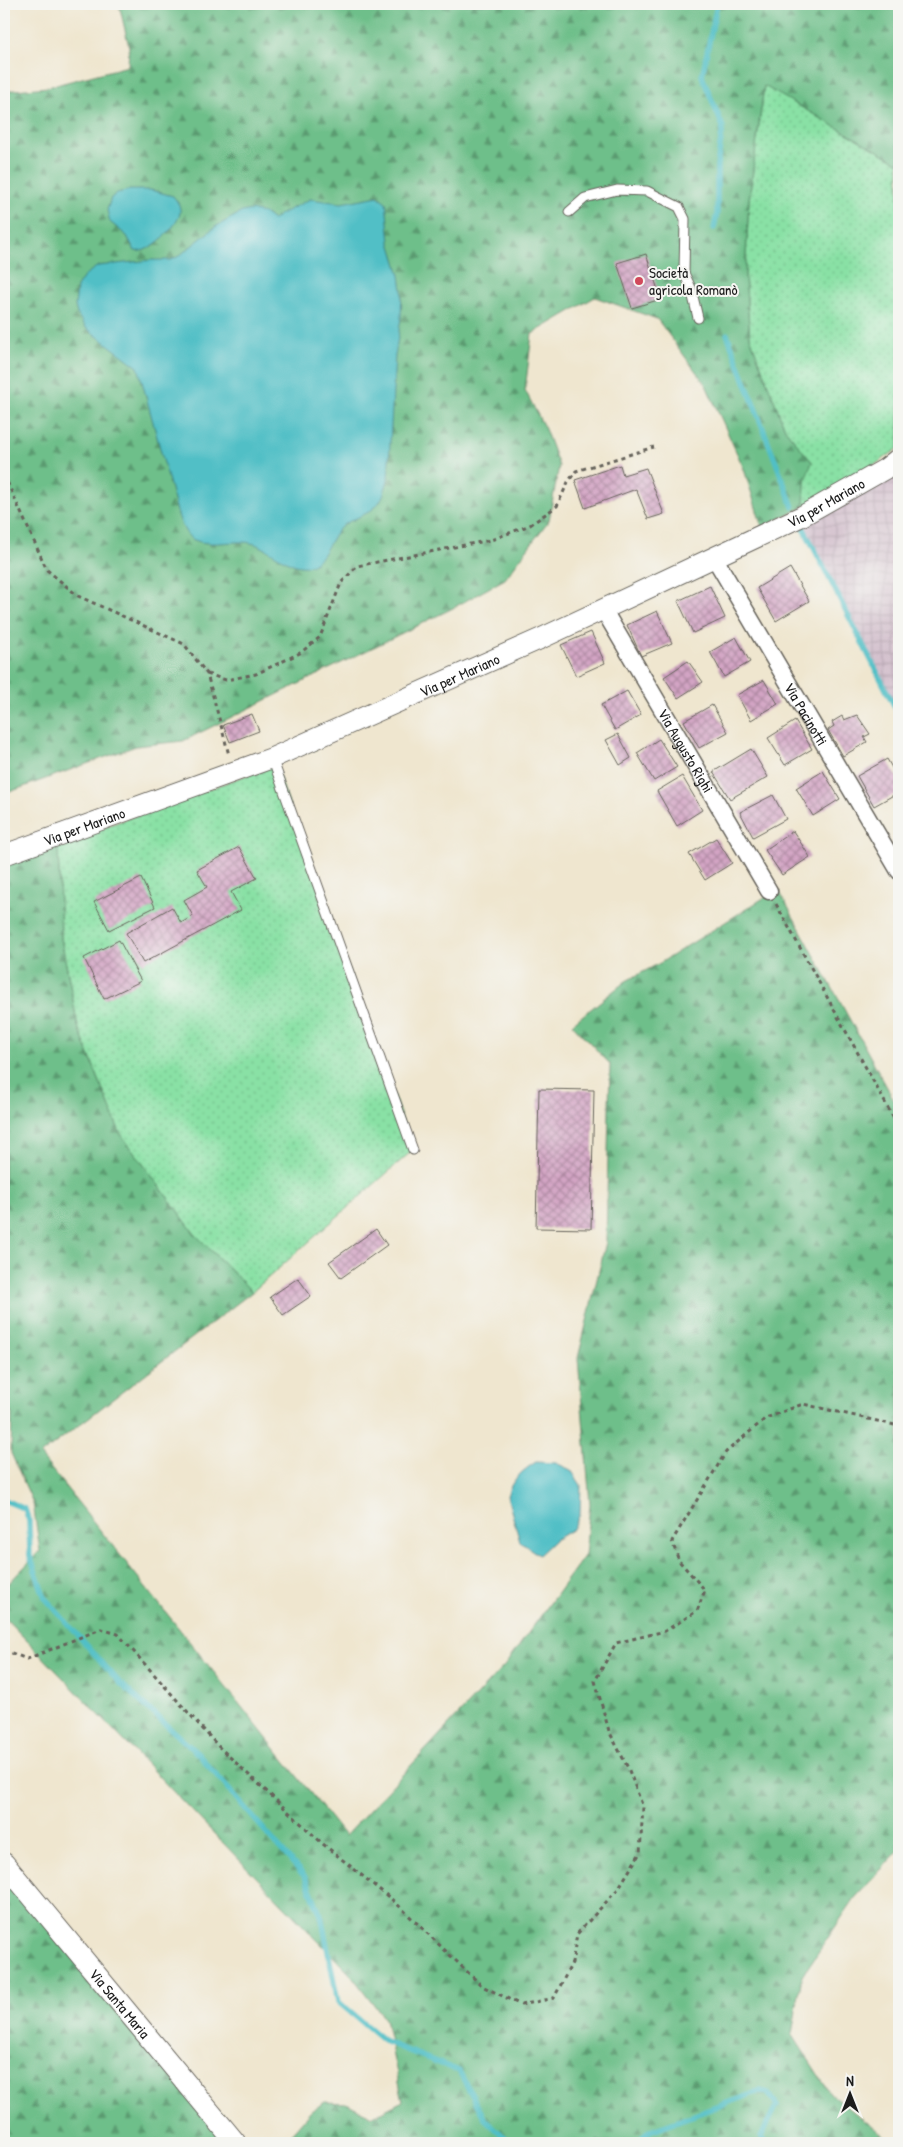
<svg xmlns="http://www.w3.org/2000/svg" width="903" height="2147" font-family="'Patrick Hand',sans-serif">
<defs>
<pattern id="industrial-grid" width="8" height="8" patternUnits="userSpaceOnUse" patternTransform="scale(1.25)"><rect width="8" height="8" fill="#d1bdcb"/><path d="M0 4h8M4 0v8" fill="none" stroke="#b3a2ae"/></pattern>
<pattern id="grass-dots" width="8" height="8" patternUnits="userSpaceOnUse" patternTransform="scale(1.25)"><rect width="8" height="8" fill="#89e1a5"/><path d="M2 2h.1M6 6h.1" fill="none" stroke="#76c08d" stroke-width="1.8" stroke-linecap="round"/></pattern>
<pattern id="forest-firs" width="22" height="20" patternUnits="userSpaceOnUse" patternTransform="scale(1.25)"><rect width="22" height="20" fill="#6ebf8a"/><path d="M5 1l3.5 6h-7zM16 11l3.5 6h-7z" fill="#5a9a70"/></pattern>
<pattern id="building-cross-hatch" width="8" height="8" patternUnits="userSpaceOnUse" patternTransform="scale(1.25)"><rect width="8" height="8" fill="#d3a4c4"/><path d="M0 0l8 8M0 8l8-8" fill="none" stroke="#aa859e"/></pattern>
</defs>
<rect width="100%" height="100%" fill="#f6f6f2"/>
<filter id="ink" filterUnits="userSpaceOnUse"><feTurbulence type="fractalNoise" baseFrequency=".02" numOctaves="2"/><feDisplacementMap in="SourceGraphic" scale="10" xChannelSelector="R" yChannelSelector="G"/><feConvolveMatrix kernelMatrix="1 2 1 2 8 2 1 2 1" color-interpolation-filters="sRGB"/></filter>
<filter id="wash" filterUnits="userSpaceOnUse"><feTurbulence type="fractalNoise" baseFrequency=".0096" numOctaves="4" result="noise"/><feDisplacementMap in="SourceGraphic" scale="20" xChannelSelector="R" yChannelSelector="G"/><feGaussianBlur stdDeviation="1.12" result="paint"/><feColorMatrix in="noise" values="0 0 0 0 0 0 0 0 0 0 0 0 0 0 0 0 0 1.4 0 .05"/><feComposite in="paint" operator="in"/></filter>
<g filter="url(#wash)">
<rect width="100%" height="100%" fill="#efe6cf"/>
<path fill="url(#industrial-grid)" d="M899,467V710L804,524Z"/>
<g fill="url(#grass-dots)" stroke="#527e60">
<path d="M764,85L899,163V448L857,477L804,507L805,480L812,462L785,429L750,337L745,276L749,200Z"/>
<path d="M275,765L413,1150L252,1292L194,1233L120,1133L78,1027L61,938L58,844Z"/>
</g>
<g fill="url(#forest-firs)" stroke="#456e53">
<path d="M119,4H897L899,5V163L764,86L749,200L745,276L750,337L785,429L812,462L805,480L804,507L762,527L744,469L706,385L657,319L595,297L532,334L525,390L545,429L559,466L549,520L505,579L451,609L183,741L136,746L4,794V91L48,87L128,66L129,47Z"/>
<path d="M58,844L61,938L78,1027L120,1133L194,1233L252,1292L40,1455L345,1836L505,1665L585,1555L590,1504L578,1358L606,1242L610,1064L572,1024L626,981L660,963L778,889L899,1109V1850L855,1898L802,1976L792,2034L830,2093L893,2143H283L311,2111L325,2102L346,2103L373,2116L403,2101L385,2019L352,1976L4,1617V1588L40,1551L33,1503L11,1453L12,1414L4,1402V864Z"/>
<path d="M4,1864L236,2143H4Z"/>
</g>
<g fill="#51bfc6" stroke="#366e71">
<path d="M130,190H151L173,196C177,201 181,206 180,213C178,226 149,255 135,251L127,236L110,222L107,210L111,198L117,193Z"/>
<path d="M378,196L386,202L390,242L400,275L402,290L401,318L395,356L388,480C385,490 383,500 375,507C365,517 348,519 339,529C329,540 323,563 307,566C291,569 270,549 255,544C235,538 213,548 194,540C185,536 181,523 178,515L138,367L86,328L77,314L75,306L77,287L85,275L98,266L151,260H170L179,256L215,227L242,212L251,210L264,213L273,220L279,215L310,199L341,203Z"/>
<path d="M536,1462L556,1463L571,1470L581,1485L580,1514L573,1529L556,1539L539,1555L520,1542L507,1496C511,1480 523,1470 536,1462Z"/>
</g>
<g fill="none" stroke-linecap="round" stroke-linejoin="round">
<g stroke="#51bfc6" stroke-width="5.5">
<path d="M714,228L717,214V165L723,127L702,76L717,4"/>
<path d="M727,334L793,507"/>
<path d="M802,525L899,715"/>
<path d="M4,1500L25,1509L29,1521L30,1556L45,1598L119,1682L198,1754L305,1877L321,1915L338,2002L386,2042L459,2071L485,2119L511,2143"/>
<path d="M638,2143L650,2131L760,2091L768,2093L777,2105L761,2137L765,2143"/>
</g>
</g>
<g id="blocks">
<g fill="url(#building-cross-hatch)">
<path d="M646,254L661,299L632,308L617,263Z"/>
<path d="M620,465L623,475L646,468L664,514L648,519L636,489L585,508L575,480Z"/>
<path d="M790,568L809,601L776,621L757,588Z"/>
<path d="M710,586L725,618L693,633L678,601Z"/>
<path d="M657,611L672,643L641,656L627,625Z"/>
<path d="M591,632L605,663L576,676L561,645Z"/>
<path d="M736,637L750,662L724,677L710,652Z"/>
<path d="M688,661L703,682L678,698L664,677Z"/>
<path d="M764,680L778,704L751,720L737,695Z"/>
<path d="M627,691L641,715L615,730L601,705Z"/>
<path d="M712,705L728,732L699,748L684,721Z"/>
<path d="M252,714L259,731L230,742L223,725Z"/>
<path d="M857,715L870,734L864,737L867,742L843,756L828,730L834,726L832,722L842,716L844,720Z"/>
<path d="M795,721L812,749L785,765L768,738Z"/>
<path d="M618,734L631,758L620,765L606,740Z"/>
<path d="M659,739L677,767L654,781L637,753Z"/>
<path d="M751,749L768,777L730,799L713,772Z"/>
<path d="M887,759L899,780V792L874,806L857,776Z"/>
<path d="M823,771L840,799L813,816L796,788Z"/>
<path d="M682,776L702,810L677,826L657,791Z"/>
<path d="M773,795L786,819L753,837L740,812Z"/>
<path d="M793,831L810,857L782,875L765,850Z"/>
<path d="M716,838L732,863L705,880L689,854Z"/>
<path d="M239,847L257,878L231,892L241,910L143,963L126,933L172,907L181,923L193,916L184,900L207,887L197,870Z"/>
<path d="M141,878L155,907L109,930L94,902Z"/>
<path d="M119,940L141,981L104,999L84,958Z"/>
<path d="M539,1089L594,1090L591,1229L536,1228Z"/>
<path d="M376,1229L387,1245L341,1278L329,1262Z"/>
<path d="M298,1278L311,1296L283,1315L270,1297Z"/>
</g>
</g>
</g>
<g filter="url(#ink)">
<use href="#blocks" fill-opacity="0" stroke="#66635b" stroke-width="1"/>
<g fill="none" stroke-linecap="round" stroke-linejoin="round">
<defs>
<g id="service">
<path d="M569,212L585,198L617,190L647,191L679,207L685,219L684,273L691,288L698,318"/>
<path d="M272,758L413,1150"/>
</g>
<g id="minor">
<path id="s1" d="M714,557L899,871"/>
<path id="s2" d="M603,609L769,891"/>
</g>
<g id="tertiary">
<path id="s3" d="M4,855L272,758L542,638L802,516L885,469L899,458"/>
<path id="s4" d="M4,1863L236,2143"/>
</g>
</defs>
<use href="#service" stroke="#66635b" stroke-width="11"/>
<use href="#minor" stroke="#66635b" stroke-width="19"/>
<use href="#tertiary" stroke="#66635b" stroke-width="22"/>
<g stroke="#66635b" stroke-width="3" stroke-dasharray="4 4" stroke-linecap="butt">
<path d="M4,475L47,570L78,596L184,644L207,674L229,755"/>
<path d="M207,674L226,680L256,674L300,653L320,637L341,583L357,566L491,540L530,525L557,506L568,482L576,471L654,447"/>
<path d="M776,904L899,1128"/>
<path d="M4,1650L27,1659L101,1629L118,1634L219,1747L323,1844L396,1903L482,1986L521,2005L554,1998L572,1963L577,1934L618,1889L640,1853L643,1807L628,1768L609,1731L595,1681L616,1643L665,1631L697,1611L705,1590L679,1561L672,1541L726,1452L766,1418L803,1404L899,1426"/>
</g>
<use href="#service" stroke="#fff" stroke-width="9"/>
<use href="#minor" stroke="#fff" stroke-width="16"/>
<use href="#tertiary" stroke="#fff" stroke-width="20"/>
</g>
</g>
<circle fill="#d1495b" stroke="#f6f6f2" stroke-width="2" cx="639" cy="281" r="5"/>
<g text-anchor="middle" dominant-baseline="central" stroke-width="4" stroke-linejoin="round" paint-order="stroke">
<g font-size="15" fill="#1c1c1c" stroke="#f6f6f2" text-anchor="start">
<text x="649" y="272">Società<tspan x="649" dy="17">agricola Romanò</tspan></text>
</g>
<g font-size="15" fill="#1c1c1c" stroke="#f6f6f2">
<text stroke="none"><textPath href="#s3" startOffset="895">Via per Mariano</textPath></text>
<text stroke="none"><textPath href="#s3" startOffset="490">Via per Mariano</textPath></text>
<text stroke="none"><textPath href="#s1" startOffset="182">Via Pacinotti</textPath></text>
<text stroke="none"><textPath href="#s2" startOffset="164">Via Augusto Righi</textPath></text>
<text stroke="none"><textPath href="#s3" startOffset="85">Via per Mariano</textPath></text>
<text stroke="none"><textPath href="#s4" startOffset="182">Via Santa Maria</textPath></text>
</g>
</g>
<rect width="903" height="2147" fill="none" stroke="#f6f6f2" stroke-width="20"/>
<g transform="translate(850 2094)" stroke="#f6f6f2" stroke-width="4" paint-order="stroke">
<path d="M0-4L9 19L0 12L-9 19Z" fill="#1c1c1c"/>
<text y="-8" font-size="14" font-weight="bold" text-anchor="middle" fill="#1c1c1c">N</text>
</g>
</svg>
